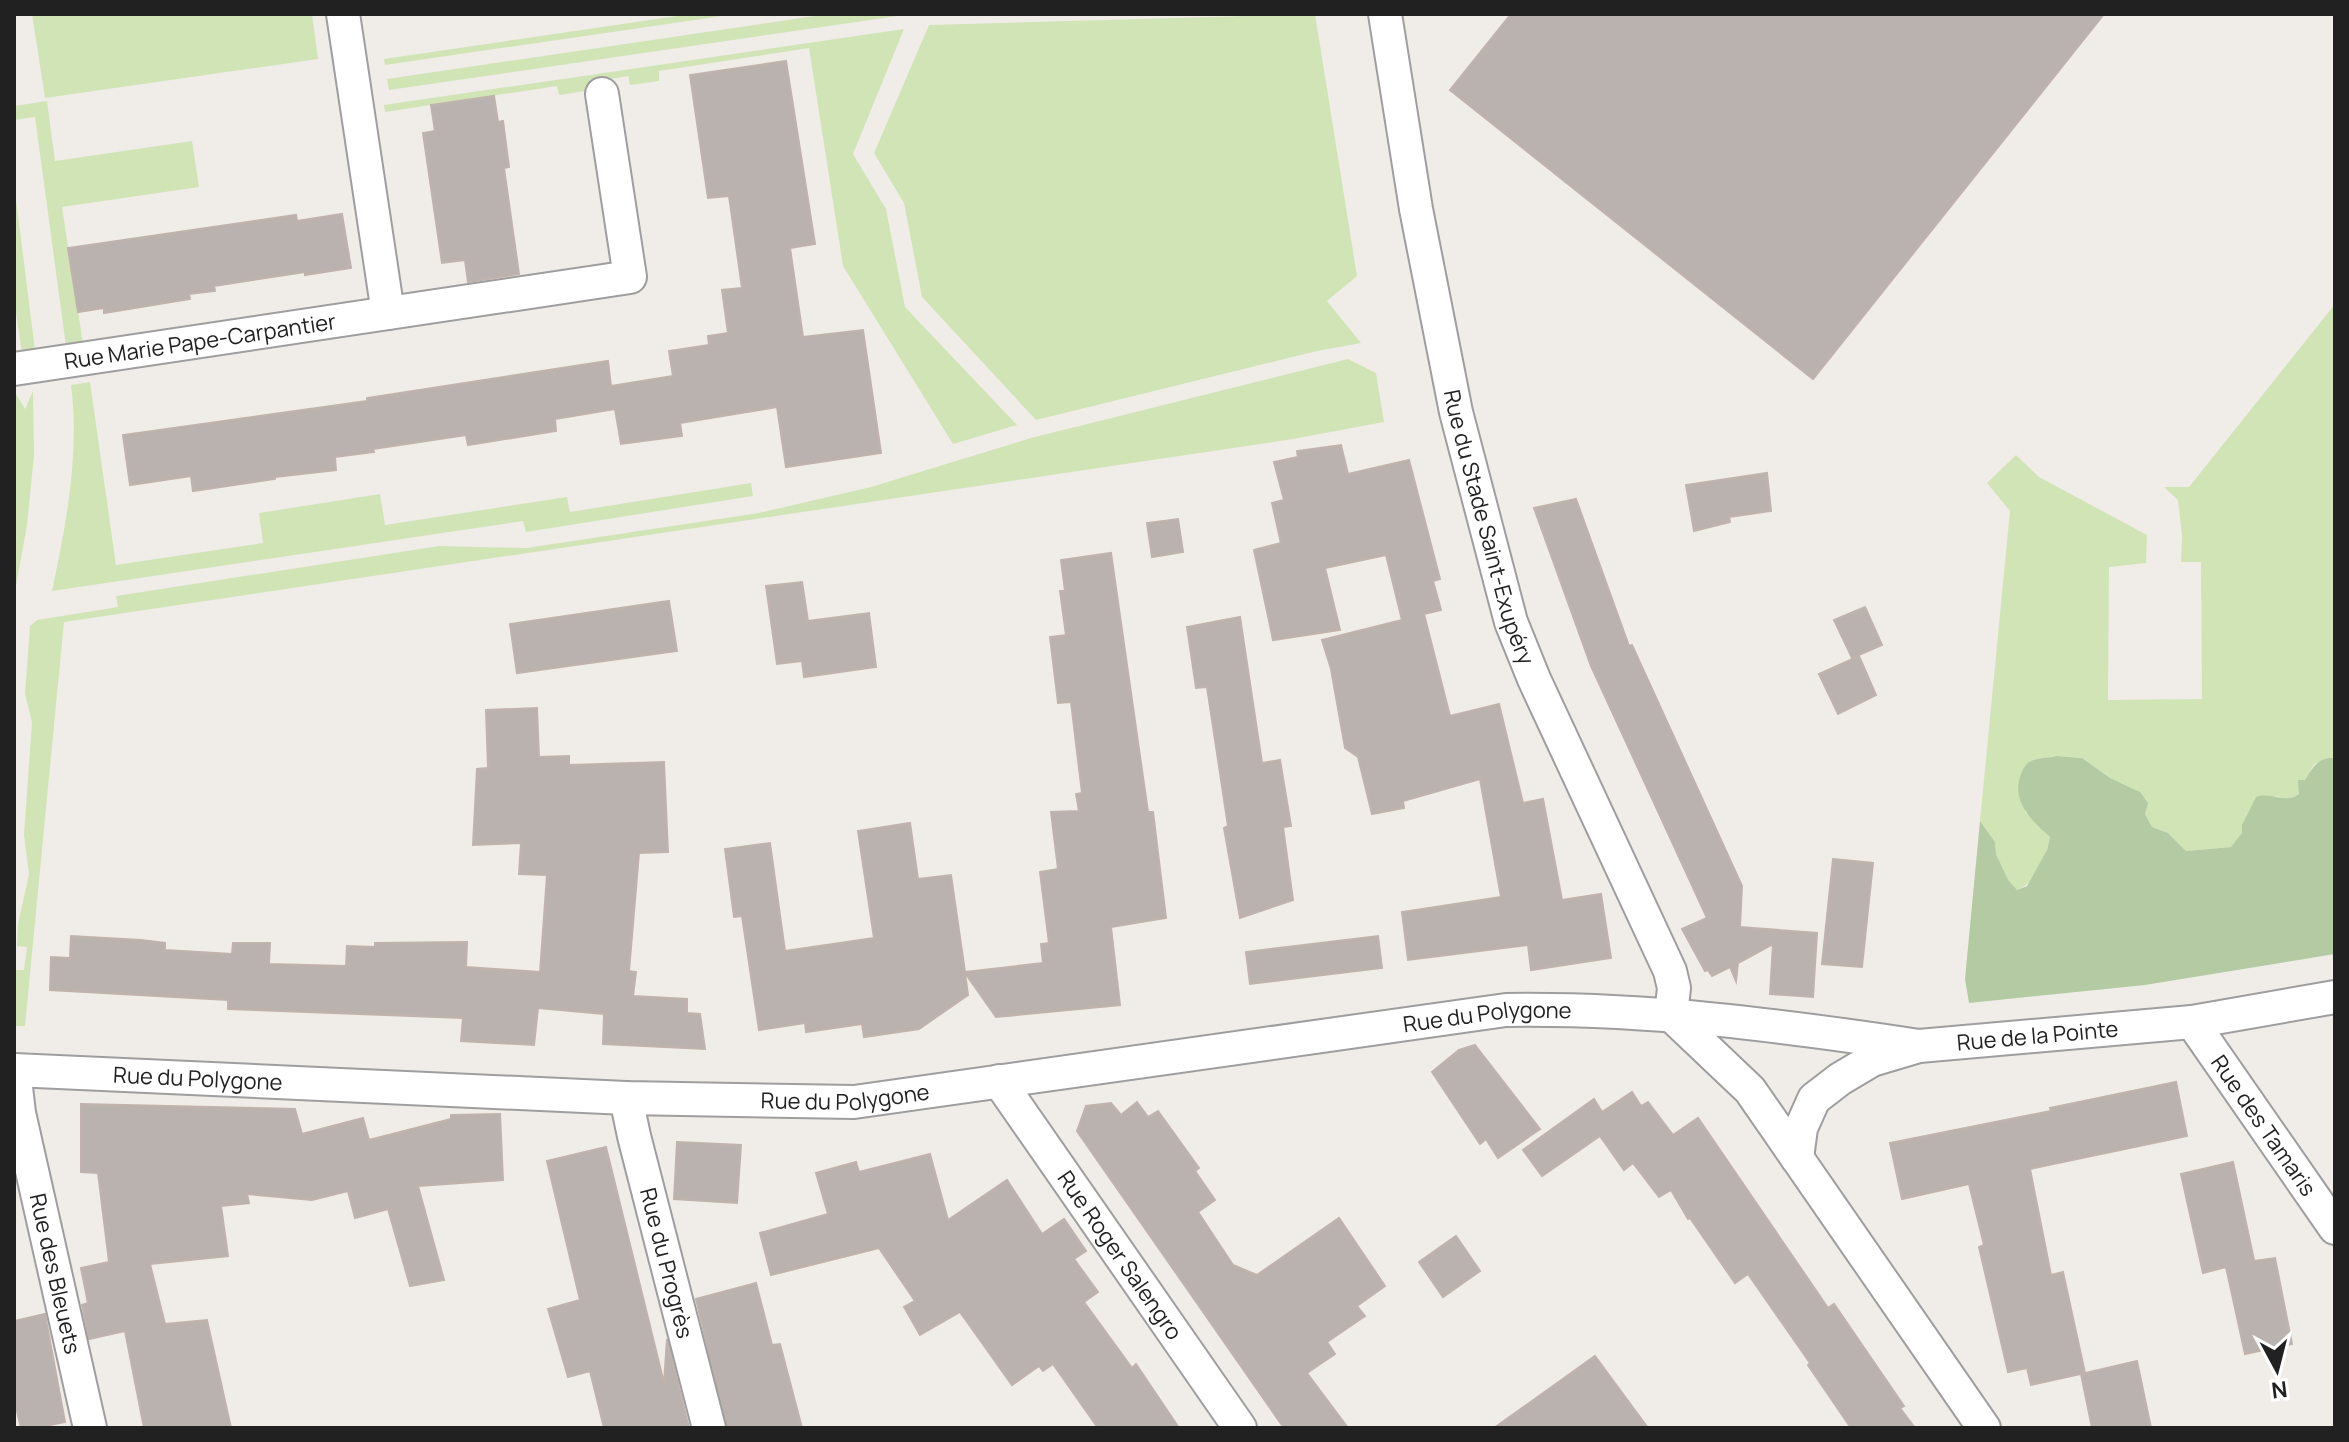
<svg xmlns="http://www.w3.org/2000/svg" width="2349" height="1442" font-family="Manrope,sans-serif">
<rect width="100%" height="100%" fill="#f0ede9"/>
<g fill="#d1e4b6">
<path d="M32,14H312L318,59L45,98Z"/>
<path d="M691,14H736L385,65L384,59Z"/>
<path d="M828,14H911L389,90L387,79Z"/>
<path d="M1315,14L1357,276L1327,301L1361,343L1317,351L1036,420L922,297L904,203L874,153L929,25Z"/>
<path d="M904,29L853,154L886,209L905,307L1017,425L953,444L843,266L809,48L659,71V81L630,85L628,76L591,82L592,90L559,95L557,86L385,112L384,105Z"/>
<path d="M47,101L55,161L192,141L199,187L62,207L83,344L66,346L35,117L14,120V106Z"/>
<path d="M14,183L35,350L22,353L14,299Z"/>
<path d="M2335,304V761L2331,758L2314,764L2296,798L2285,800L2277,796L2231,847L2186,851L2168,833L2152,827L2145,814L2140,792L2110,778L2082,758L2056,756L2032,760L2025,812L2050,837C2046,857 2037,882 2017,890L2008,881L1996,854L1995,842L1980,821L2010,511L1987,483L2016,455L2039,477L2147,535L2146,563L2109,567L2108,700L2202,699L2201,562H2181L2182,536L2178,500L2164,487H2189Z"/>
<path d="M1348,359L1376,373L1384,422L1293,439L64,622L25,1026H14V970H24L27,947L17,946L18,924L29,874L24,835L32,722L25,694L30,626L37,620L118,607L116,596L439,546L526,548L759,513L871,487L1031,438Z"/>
<path d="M90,382L116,565L263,543L259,513L380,494L385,525L567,497L570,512L751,483L753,496L526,532L523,521L52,591C66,524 80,454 71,385Z"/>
<path d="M33,391L34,455L27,525L14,597V404L16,394L25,409Z"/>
</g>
<path fill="#b3caa3" d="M2056,756L2082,758L2110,778L2140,792L2148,803L2145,814L2152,827L2168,833L2186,851L2231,847L2242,833V825L2256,797C2271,791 2286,805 2299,794L2298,780H2305C2312,769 2317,758 2332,758L2335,761V954L2145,985L1969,1003L1965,979L1980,821L1995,842L1996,854L2008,880L2017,890L2027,886L2047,850L2050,837C2032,821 2012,803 2020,777C2022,771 2025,764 2031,761C2037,758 2049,758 2056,756Z"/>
<g fill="#b9b2af" stroke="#c0b3ad" stroke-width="2">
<path d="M1511,14H2104L1813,379L1450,90Z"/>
<path d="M786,61L815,244L790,248L803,337L863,330L881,453L786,467L777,407L680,423L682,436L621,444L615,409L555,419L556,431L468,445L466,435L373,449L374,452L335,457L336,470L275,477V479L193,491L191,476L130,485L123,435L367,401V398L608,361L611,386L673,376L669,351L709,345L708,336L728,333L722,290L742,288L729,196L708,198L690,75Z"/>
<path d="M494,96L498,122L503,121L509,167L504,168L519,274L468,282L465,260L442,263L423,133L435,131L431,105Z"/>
<path d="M342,214L351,268L305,275V272L214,286L215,291L189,294L190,299L104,313V308L78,312L68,248L296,215L297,221Z"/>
<path d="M1341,445L1348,474L1409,460L1440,579L1433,581L1441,610L1424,614L1450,716L1499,704L1523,803L1543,799L1562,900L1601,894L1611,958L1531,970L1528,945L1408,960L1402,912L1501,897L1480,779L1403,801L1404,808L1372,814L1358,757L1345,748L1331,669L1322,640L1402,620L1386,555L1325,568L1340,630L1273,640L1254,550L1281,543L1272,503L1284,500L1274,462L1298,457L1297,451Z"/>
<path d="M1767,473L1771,511L1729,517L1730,522L1694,531L1686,485Z"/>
<path d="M1576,499L1629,646L1632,645L1742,886L1740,927L1817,933L1813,997L1770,994L1773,944L1738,963L1736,981L1730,967L1712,976L1708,970L1705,971L1682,929L1707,918L1591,666L1534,508Z"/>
<path d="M1178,519L1183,552L1152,557L1147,523Z"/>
<path d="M1111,553L1148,812H1153L1166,918L1111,927L1120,1005L996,1017L965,973L968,995L919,1029L864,1037L862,1024L806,1032L805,1023L759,1030L742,916L734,917L725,849L770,843L785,951L874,938L858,831L910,823L918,879L951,875L965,972L1043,963L1041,944L1049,943L1040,872L1058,869L1051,812L1079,811L1076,794L1082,793L1071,702L1058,703L1050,637L1066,635L1060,591H1065L1061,560Z"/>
<path d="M802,582L808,621L869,613L876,667L804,677L802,661L777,664L766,586Z"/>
<path d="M669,601L677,651L517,673L510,624Z"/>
<path d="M1865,607L1882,645L1852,658L1834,620Z"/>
<path d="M1240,617L1262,763L1280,760L1291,826L1283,827L1293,900L1240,918L1224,828L1228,826L1207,687L1196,688L1187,627Z"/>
<path d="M1859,656L1876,695L1838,714L1819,674Z"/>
<path d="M537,708L539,757L569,756V765L664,762L668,852L639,853L629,971L636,972L633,996L687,999V1013L700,1014L705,1049L603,1044L604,1014L538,1008L534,1045L461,1041L463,1018L228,1009V1000L50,990L51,957L70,958L71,936L141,940L165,943V950L232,954L233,943H270L269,964L346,966L347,946L375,947V943L467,942L466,967L540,972L547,875L519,874L521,843L473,845L477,769L488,768L486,710Z"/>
<path d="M1833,859L1873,863L1862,967L1822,964Z"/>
<path d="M1378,936L1382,968L1250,984L1246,952Z"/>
<path d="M1475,1045L1540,1129L1498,1158L1486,1139L1480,1144L1432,1072L1459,1050Z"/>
<path d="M2176,1082L2187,1136L2030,1169L2051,1275L2063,1272L2085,1373L2031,1385L2027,1368L2008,1372L1979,1247L1984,1245L1969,1184L1902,1199L1890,1143L2051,1111L2050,1108Z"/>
<path d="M1632,1092L1641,1106L1648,1102L1673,1135L1698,1118L1828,1308L1834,1304L1904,1406L1900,1408L1915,1428H1851L1808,1365L1810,1363L1748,1274L1735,1283L1690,1218L1688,1219L1671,1190L1659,1197L1633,1163L1624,1170L1600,1136L1542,1176L1523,1150L1594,1099L1602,1112Z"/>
<path d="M1137,1102L1148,1117L1158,1111L1199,1168L1195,1171L1215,1200L1198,1212L1233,1265L1257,1275L1339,1218L1385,1286L1357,1306L1365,1316L1327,1342L1335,1354L1307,1373L1348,1428H1284L1077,1131L1086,1106L1111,1103L1121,1115Z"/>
<path d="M81,1104L295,1109L302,1134L363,1118L369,1140L451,1119V1115L500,1114L503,1180L418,1186L444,1280L410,1286L388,1209L355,1218L348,1191L312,1200L247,1194L249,1203L221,1206L228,1256L150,1264L165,1324L207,1320L231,1428H144L125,1331L89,1339L82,1305L88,1303L81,1268L109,1262L98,1173L81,1172Z"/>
<path d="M677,1142L741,1145L737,1203L674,1199Z"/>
<path d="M606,1147L664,1383L667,1339L689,1428H604L590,1371L568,1377L548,1309L580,1300L547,1161Z"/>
<path d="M930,1154L948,1220L1007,1180L1042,1234L1064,1219L1086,1251L1074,1259L1098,1292L1084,1302L1132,1368L1136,1364L1179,1428H1098L1053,1364L1043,1371L1039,1366L1012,1385L960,1312L920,1335L904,1307L915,1301L879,1248L771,1275L760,1233L828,1214L816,1173L856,1162L859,1172Z"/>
<path d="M2233,1162L2254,1260L2247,1262L2275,1258L2292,1344L2245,1354L2226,1267L2203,1273L2181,1174Z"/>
<path d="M1456,1236L1480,1271L1443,1297L1419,1262Z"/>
<path d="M756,1283L772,1345L780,1344L802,1428H727L696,1299Z"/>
<path d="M45,1314L65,1422L36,1428H21L14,1399V1321Z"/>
<path d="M1595,1356L1648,1428H1494Z"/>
<path d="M2137,1361L2151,1428H2092L2081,1374Z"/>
</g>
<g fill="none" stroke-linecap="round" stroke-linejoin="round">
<defs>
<g id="street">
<path d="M343,14L388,313"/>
<path id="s1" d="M1385,14L1416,209L1456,412L1511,622L1534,679L1670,971L1674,988L1671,1015"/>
<path id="s2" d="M14,369L630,277L602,94"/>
<path d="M1671,1015L1750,1090L1984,1428"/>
<path id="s3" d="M2192,1022L2335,1228"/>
<path id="s4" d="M14,1070L626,1098L854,1102L1506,1010C1646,1008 1780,1025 1919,1046"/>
<path id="s5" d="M14,1070L19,1113L90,1428"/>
<path id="s6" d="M999,1081L1240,1428"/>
<path id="s7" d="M626,1098L634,1136L709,1428"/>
<path id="s8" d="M1797,1158L1801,1128L1814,1099L1840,1079L1872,1060L1919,1046L2192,1022L2335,997"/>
</g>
</defs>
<use href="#street" stroke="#9e9e9e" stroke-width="36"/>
<use href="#street" stroke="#fff" stroke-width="32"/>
</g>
<g text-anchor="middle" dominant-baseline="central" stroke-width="6" stroke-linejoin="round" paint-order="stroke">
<g font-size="22" fill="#212121" stroke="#fff">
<text stroke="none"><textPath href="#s2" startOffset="188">Rue Marie Pape-Carpantier</textPath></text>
<text stroke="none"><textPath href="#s1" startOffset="524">Rue du Stade Saint-Exupéry</textPath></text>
<text stroke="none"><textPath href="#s4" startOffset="1480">Rue du Polygone</textPath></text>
<text stroke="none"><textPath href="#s8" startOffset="300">Rue de la Pointe</textPath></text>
<text stroke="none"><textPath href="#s4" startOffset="184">Rue du Polygone</textPath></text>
<text stroke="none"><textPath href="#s4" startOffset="832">Rue du Polygone</textPath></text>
<text stroke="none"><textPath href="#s3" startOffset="126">Rue des Tamaris</textPath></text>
<text stroke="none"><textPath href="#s6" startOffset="212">Rue Roger Salengro</textPath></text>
<text stroke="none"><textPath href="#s7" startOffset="170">Rue du Progrès</textPath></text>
<text stroke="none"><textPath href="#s5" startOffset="208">Rue des Bleuets</textPath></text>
</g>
</g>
<rect width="2349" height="1442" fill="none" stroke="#212121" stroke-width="32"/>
<g transform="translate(2277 1370) rotate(173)" stroke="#ffffff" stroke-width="6" paint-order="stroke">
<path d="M0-6L14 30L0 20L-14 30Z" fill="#212121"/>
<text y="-12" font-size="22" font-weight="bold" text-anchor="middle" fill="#212121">N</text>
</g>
</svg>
